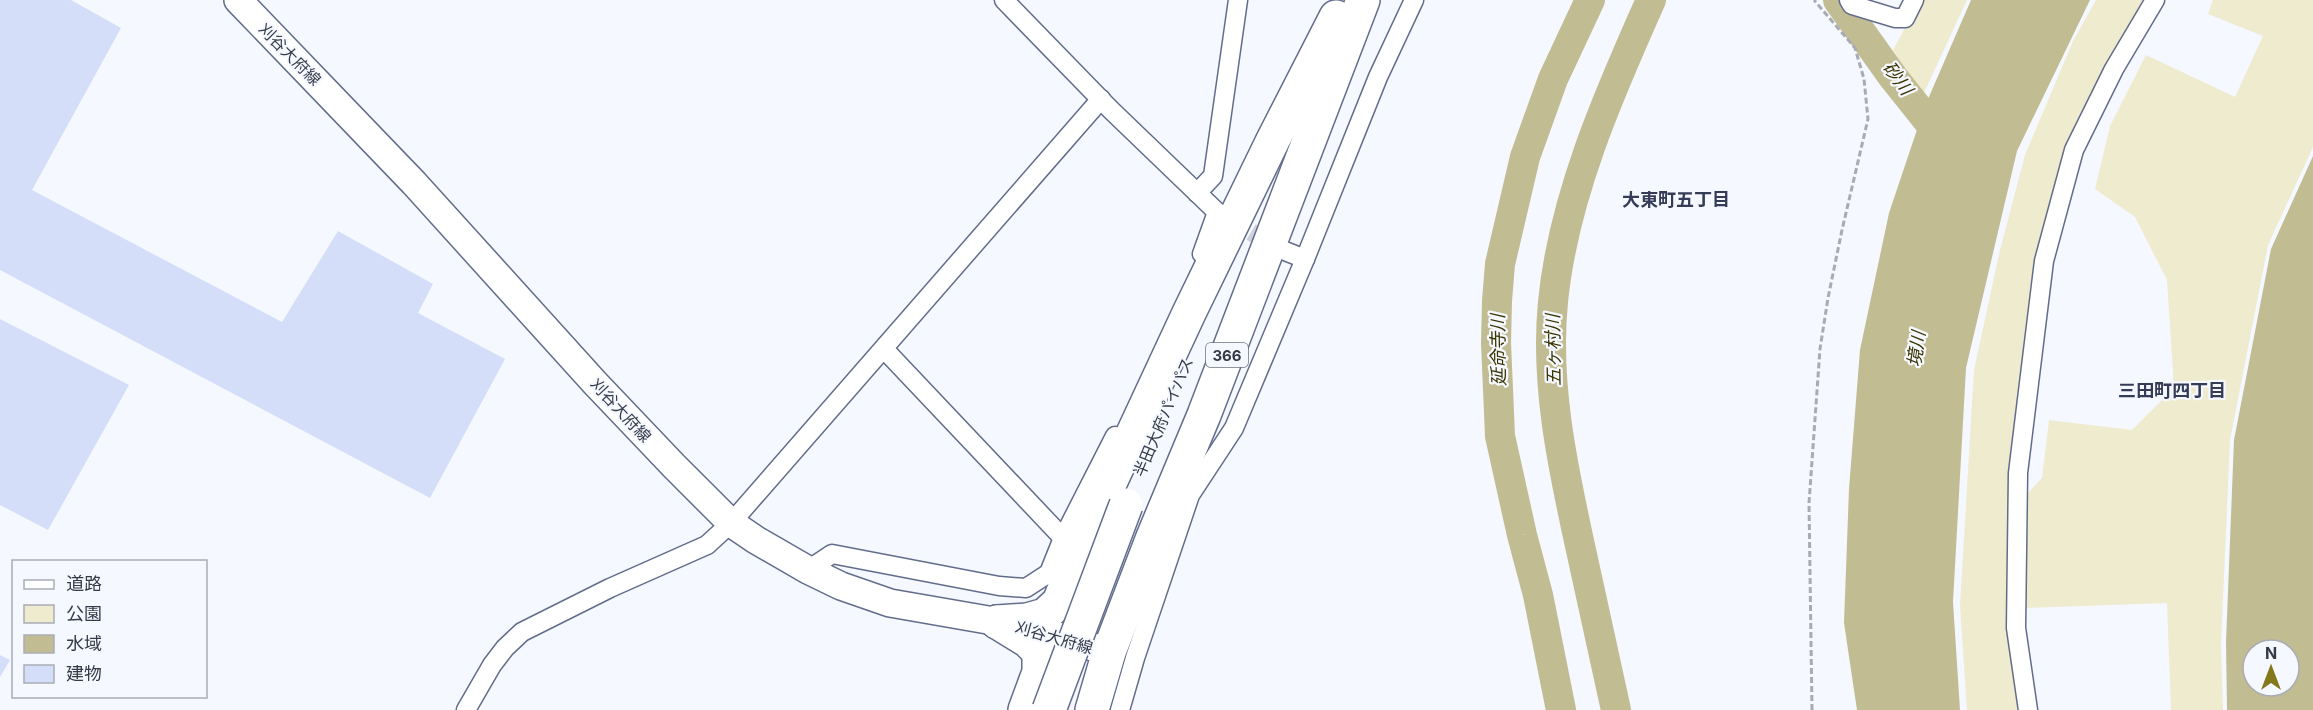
<svg xmlns="http://www.w3.org/2000/svg" width="2313" height="710" font-family="Inter,'Noto Sans JP',sans-serif">
<rect width="100%" height="100%" fill="#f5f8ff"/>
<g fill="#eeebcf">
<path d="M1920,0H1967L1922,97L1893,50Z"/>
<path d="M2096,0H2148L2069,148L2010,472L2020,710H1967L1960,606L1974,370L2000,250L2025,155L2073,41Z"/>
<path d="M2213,0H2313V147L2268,245L2230,440L2221,644L2223,710H2171L2167,603L2025,608L2023,498L2042,478L2049,420L2132,430L2174,388L2167,280L2135,217L2095,189L2110,126L2146,55L2235,97L2263,36L2208,14Z"/>
</g>
<g fill="#c1bc92" fill-rule="evenodd">
<path d="M1971,0H2090L2017,151L1966,368L1953,602L1960,710H1857L1844,623L1849,489L1860,350L1889,213L1925,106Z"/>
<path d="M2313,156V710H2227L2226,642L2234,440L2271,249ZM2253,650H2289V686H2253Z"/>
</g>
<g fill="none" stroke-linecap="round" stroke-linejoin="round">
<g stroke="#c1bc92" stroke-width="30">
<path d="M1838,0L1893,77L1948,146"/>
<path d="M1561,710L1538,595L1522,535L1500,436L1496,343L1497,301L1500,264L1525,157L1553,79L1590,0"/>
<path d="M1616,710C1604,654 1591,597 1579,541C1562,463 1545,382 1553,302C1563,198 1609,94 1651,0"/>
</g>
</g>
<g fill="#d5def9">
<path d="M0,0H71L121,28L32,190L282,322L338,231L433,284L418,313L505,359L430,498L0,270Z"/>
<path d="M0,319L129,385L48,530L0,505Z"/>
<path d="M0,655L10,660L0,677Z"/>
</g>
<g fill="none" stroke-linecap="round" stroke-linejoin="round">
<path stroke="#cfd2da" stroke-width="18" stroke-dasharray="18 9" stroke-linecap="butt" d="M1228,218L1276,247"/>
<defs>
<g id="street">
<path d="M1004,0L1111,110L1217,212"/>
<path d="M1849,0L1852,5L1895,18H1905L1914,0"/>
<path d="M1197,193L1213,176L1238,0"/>
<path d="M1280,249L1305,259"/>
<path d="M1202,254L1217,212L1224,216"/>
<path d="M884,349L1063,538"/>
<path d="M808,570L832,554L999,586L1026,588L1049,573L1063,538L1115,436"/>
<path d="M466,710L492,665L505,648L522,632L610,588L707,545L731,523L1101,99"/>
<path d="M1120,710L1135,658L1190,495L1234,428L1305,259L1378,77L1414,0"/>
<path d="M2028,710L2016,628L2018,473L2044,261L2074,150L2114,69L2155,0"/>
</g>
<path id="secondary" d="M238,0L414,183L595,383L674,466L731,523L756,540L808,570L841,586L890,603L1028,627L1109,652"/>
<g id="highway">
<path d="M997,622L1027,620L1045,615L1059,602L1089,528L1189,313L1273,140L1336,17"/>
<path d="M997,622L1028,641L1039,652V672L1025,710"/>
<path d="M1092,710L1109,652L1153,537L1204,415L1363,0"/>
</g>
</defs>
<use href="#street" stroke="#636d8b" stroke-width="21"/>
<use href="#secondary" stroke="#636d8b" stroke-width="30"/>
<use href="#highway" stroke="#636d8b" stroke-width="36"/>
<path stroke="#a8abb5" stroke-width="3" stroke-dasharray="6 3" stroke-linecap="butt" d="M1812,710L1809,503L1820,349L1828,298L1842,230L1868,119L1864,79L1855,48L1814,0"/>
<use href="#street" stroke="#fff" stroke-width="18"/>
<use href="#secondary" stroke="#fff" stroke-width="27"/>
<use href="#highway" stroke="#fff" stroke-width="33"/>
<defs>
<path id="highway-bridge" d="M1049,710L1126,505"/>
</defs>
<use href="#highway-bridge" stroke="#636d8b" stroke-width="36" stroke-linecap="butt"/>
<use href="#highway-bridge" stroke="#fff" stroke-width="33"/>
</g>
<g text-anchor="middle" dominant-baseline="central" stroke-width="4.5" stroke-linejoin="round" paint-order="stroke">
<rect fill="#f5f8ff" stroke="#6f737f" stroke-width="1.5" x="1206" y="343" width="42" height="24" rx="4.5"/>
<g font-size="15" font-weight="bold" fill="#363a48">
<text x="1227" y="355">366</text>
</g>
<g font-size="16" fill="#363a48" stroke="#f5f8ff">
<text transform="translate(290 54) rotate(45)">刈谷大府線</text>
<text transform="translate(621 410) rotate(47)">刈谷大府線</text>
<text transform="translate(1163 417) rotate(-67)">半田大府パイパス</text>
<text transform="translate(1054 637) rotate(16)">刈谷大府線</text>
</g>
<g font-size="18" font-style="italic" fill="#3a3400" stroke="#f5f8ff">
<text transform="translate(1898 78) rotate(53)">砂川</text>
<text transform="translate(1916 349) rotate(-82)">境川</text>
<text transform="translate(1498 350) rotate(-91)">延命寺川</text>
<text transform="translate(1553 350) rotate(-91)">五ヶ村川</text>
</g>
<g font-size="18" font-weight="bold" fill="#343c57" stroke="#f5f8ff">
<text x="1676" y="199">大東町五丁目</text>
<text x="2172" y="390">三田町四丁目</text>
</g>
</g>
<rect x="12" y="560" width="195" height="138" fill="#f5f8ff" stroke="#a9acb6" stroke-width="1.5"/>
<rect x="24" y="580" width="30" height="9" fill="#ffffff" stroke="#a9acb6" stroke-width="1.5"/>
<text x="66" y="590" font-size="18" fill="#363a48">道路</text>
<rect x="24" y="605" width="30" height="18" fill="#eeebcf" stroke="#a9acb6" stroke-width="1.5"/>
<text x="66" y="620" font-size="18" fill="#363a48">公園</text>
<rect x="24" y="635" width="30" height="18" fill="#c1bc92" stroke="#a9acb6" stroke-width="1.5"/>
<text x="66" y="650" font-size="18" fill="#363a48">水域</text>
<rect x="24" y="665" width="30" height="18" fill="#d5def9" stroke="#a9acb6" stroke-width="1.5"/>
<text x="66" y="680" font-size="18" fill="#363a48">建物</text>
<g transform="translate(2271 668)"><circle r="28" fill="#f5f8ff" stroke="#a9acb6" stroke-width="1.5"/>
<path d="M0-4.5L10 22L0 15L-10 22Z" fill="#84781d"/>
<text y="-9" font-size="16" font-weight="bold" text-anchor="middle" fill="#363a48">N</text>
</g>
</svg>
